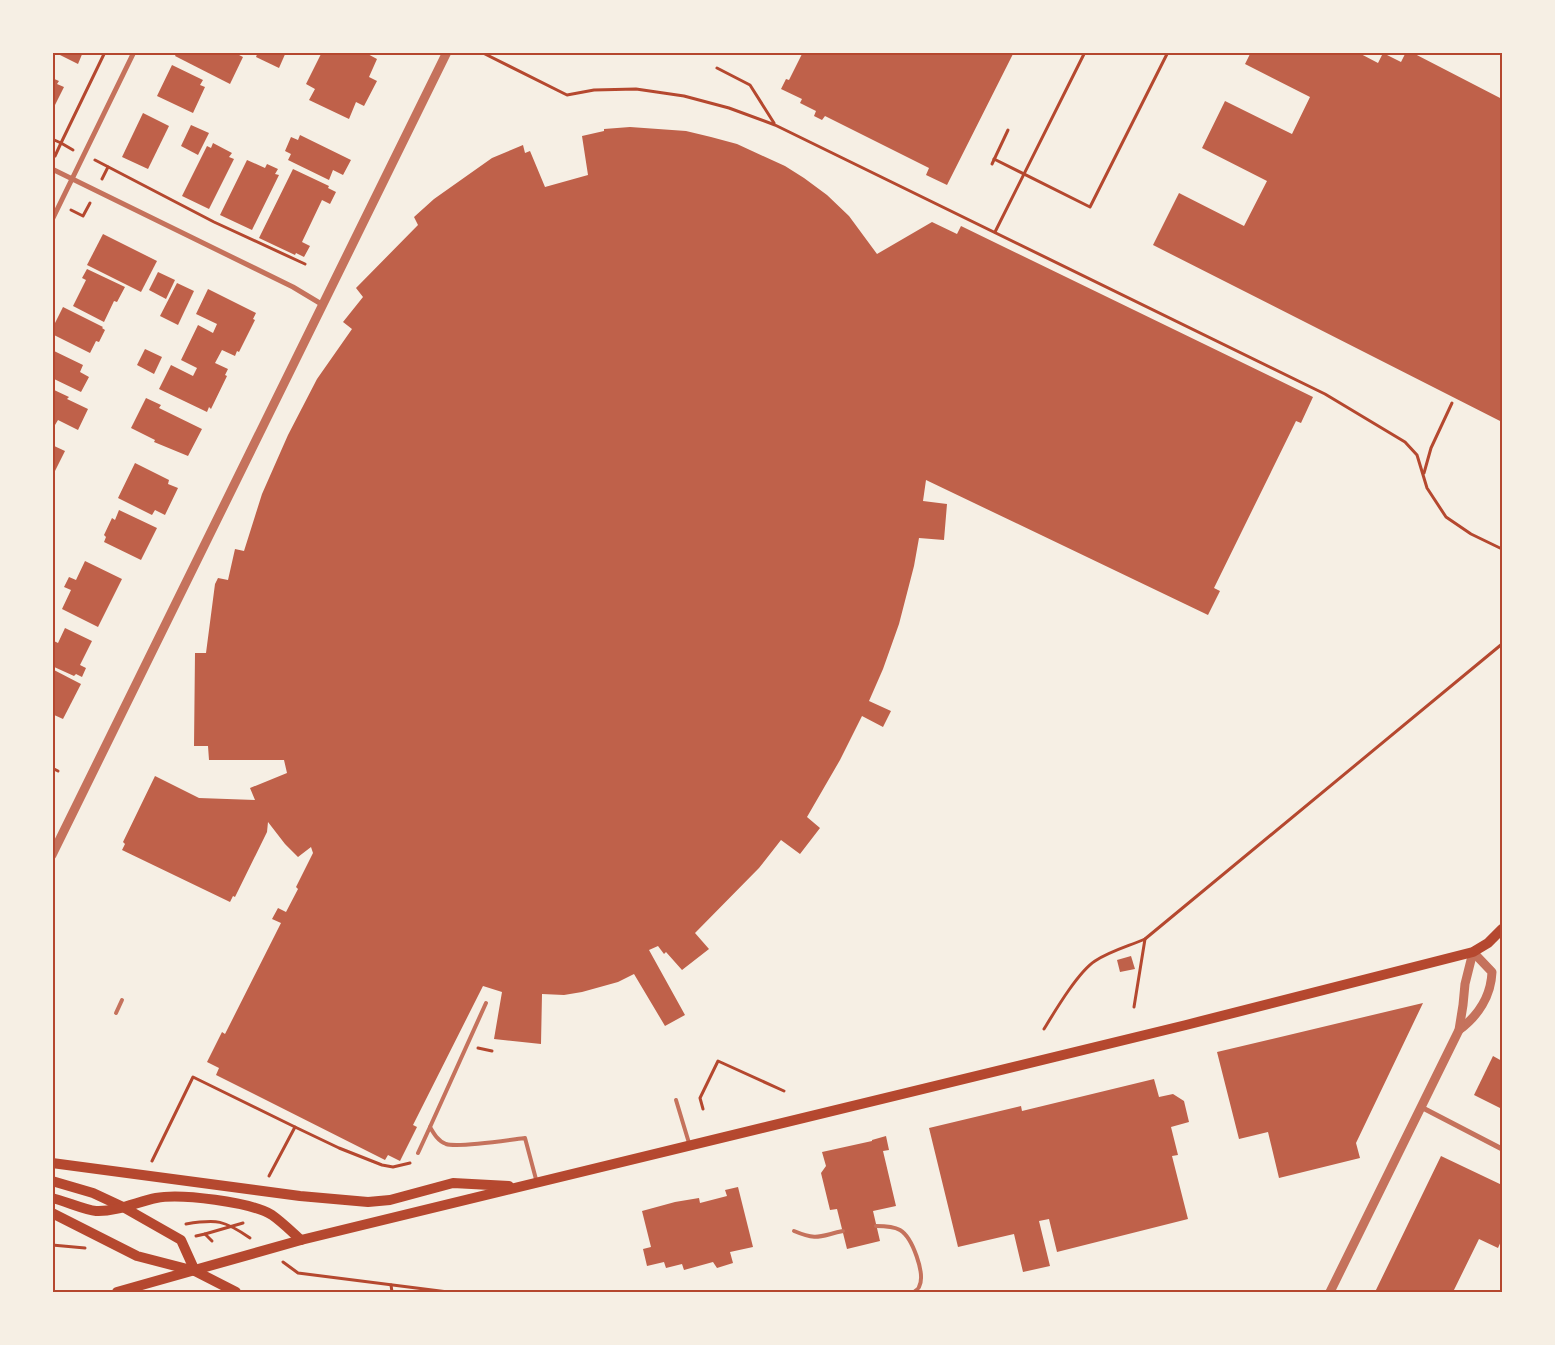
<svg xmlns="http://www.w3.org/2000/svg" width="1555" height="1345" font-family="'Playfair Display',serif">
<rect width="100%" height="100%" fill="#f6efe4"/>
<g fill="#bf614a">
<path d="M54,52H83L78,64Z"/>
<path d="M177,52H233L243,57L230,84L175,56Z"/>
<path d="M258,52H286L279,68L256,57Z"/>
<path d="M322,52H364L377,59L369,77L377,81L364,106L356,102L349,119L309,100L315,89L306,84Z"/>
<path d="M803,52H1014L947,185L926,175L929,168L825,116L822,120L814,116L816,111L800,103L802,99L781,89L786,79L789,80Z"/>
<path d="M1251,52H1357L1378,63L1383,53L1401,62L1406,52H1411L1502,99V422L1153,245L1179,193L1244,226L1267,181L1202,148L1225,101L1292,134L1310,97L1245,64Z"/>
<path d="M172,65L203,80L200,85L205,87L193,113L157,96Z"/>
<path d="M52,78L59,81L57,84L64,87L52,111Z"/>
<path d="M143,113L169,126L148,169L122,157Z"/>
<path d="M191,125L209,133L198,155L181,146Z"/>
<path d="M630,127L686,131L711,137L737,144L785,166L804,178L827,195L849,216L877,254L932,222L957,234L961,226L1313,397L1301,423L1296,421L1214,588L1220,591L1208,615L926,480L923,501L947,504L944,540L919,538L914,566L899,624L883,669L869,701L891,711L883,727L862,716L840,760L807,817L820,828L800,854L781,840L759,868L695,933L709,949L682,970L666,952L664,954L658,946L649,950L685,1015L665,1026L634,974L618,982L582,992L564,995L542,994L541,1044L494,1039L502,992L483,986L413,1125L417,1127L400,1161L388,1155L385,1160L216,1075L219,1068L207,1062L222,1032L225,1034L281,923L272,919L278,908L286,912L298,889L296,887L313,853L311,847L298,857L285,844L268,822L267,832L235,897L233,896L230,902L122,850L125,844L123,842L155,776L199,798L255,800L250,788L287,773L284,760H209L208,746H194L195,653H206L215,584L218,578L228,580L235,549L244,551L262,494L288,435L317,379L352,329L343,322L363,297L356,288L418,225L414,217L434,199L492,158L523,145L525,153L530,151L545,187L588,175L582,136L604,131V129Z"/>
<path d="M300,135L351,160L343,175L333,170L329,180L288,160L291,154L285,151L291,137L298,140Z"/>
<path d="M213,143L232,153L229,157L234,159L209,209L182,196L207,146L211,148Z"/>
<path d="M247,160L265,168L267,164L278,169L275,174L279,175L252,230L220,215Z"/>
<path d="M293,169L329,186L328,188L336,192L330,204L322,200L302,242L310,246L304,257L296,253L295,255L259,238Z"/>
<path d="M103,234L157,261L141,292L87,265Z"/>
<path d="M87,269L125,287L117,302L114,301L104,322L73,306L86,280L82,278Z"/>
<path d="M158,272L175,280L166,299L149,290Z"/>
<path d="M177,283L194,291L178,325L160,316Z"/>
<path d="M208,289L256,313L253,319L255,320L239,352L237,351L235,356L222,350L215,363L228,369L225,375L227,376L211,409L209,407L207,412L159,389L171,365L193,376L197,368L181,360L198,325L213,333L217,324L196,314Z"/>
<path d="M63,307L103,327L102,328L105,330L99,342L96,341L90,353L52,334V329Z"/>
<path d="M145,349L162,357L154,374L137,365Z"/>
<path d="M52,350L83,365L80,372L89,377L81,392L52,378Z"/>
<path d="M52,389L69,397L67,399L88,409L78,430L58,420L52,430Z"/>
<path d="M146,398L161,405L159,408L202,429L188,456L154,442L155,440L131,428Z"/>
<path d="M52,445L65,451L52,477Z"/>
<path d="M135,463L169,480L168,484L178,488L165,515L155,510L152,515L118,498Z"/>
<path d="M119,510L157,528L141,560L104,542L106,537L104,535L112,518L115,520Z"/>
<path d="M85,561L122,579L98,627L62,609L71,590L64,587L69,577L76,580Z"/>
<path d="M65,628L92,641L80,665L86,668L82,677L76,674L74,676L52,666V640L58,643Z"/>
<path d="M52,669L81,684L63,719L52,714Z"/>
<path d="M1131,956L1135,969L1120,972L1117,960Z"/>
<path d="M1423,1003L1356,1143L1360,1158L1279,1178L1268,1132L1239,1139L1217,1052Z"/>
<path d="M1493,1056L1502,1061V1109L1474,1095Z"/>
<path d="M1154,1079L1159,1097L1173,1094L1184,1101L1189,1122L1171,1127L1178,1155L1172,1156L1188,1219L1057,1252L1049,1219L1039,1221L1050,1266L1023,1272L1014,1234L958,1247L929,1128L1021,1106L1022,1111Z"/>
<path d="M886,1136L889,1150L883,1151L896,1206L873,1211L880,1241L847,1249L837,1209L830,1210L821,1173L826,1166L822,1152L872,1141V1140Z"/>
<path d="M1441,1156L1502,1185V1239L1498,1248L1479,1239L1453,1292H1375Z"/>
<path d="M738,1187L753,1247L730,1252L733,1263L717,1268L713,1262L684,1270L682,1264L666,1268L664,1262L647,1266L643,1249L651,1247L642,1211L675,1202L699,1198L700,1203L727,1196L725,1190Z"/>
</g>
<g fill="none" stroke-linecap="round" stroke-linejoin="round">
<g stroke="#b5482f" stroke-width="3">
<path d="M481,52L567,95L594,90L636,89L684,96L729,108L775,125L1325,394L1405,442L1417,455L1427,488L1446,517L1471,534L1502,549"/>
<path d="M717,68L750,85L774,123"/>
<path d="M52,139L61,143L105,52"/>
<path d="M55,156L61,143L73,150"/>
<path d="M994,159L1090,207L1168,52"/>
<path d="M95,160L214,222L305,264"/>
<path d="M992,164L1008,130"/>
<path d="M102,179L108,167"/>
<path d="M71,210L83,216L90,203"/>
<path d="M995,232L1085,52"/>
<path d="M1424,473L1431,448L1452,403"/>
<path d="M52,768L58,771"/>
<path d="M1134,1007L1145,939"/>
<path d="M1044,1029C1055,1011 1078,972 1095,961C1110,951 1129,946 1145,939L1502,644"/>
<path d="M478,1048L492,1051"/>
<path d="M703,1109L700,1098L718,1061L784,1091"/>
<path d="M152,1161L193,1077L295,1127L339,1148L382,1165L393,1167L410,1163"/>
<path d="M269,1176L295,1127"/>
<path d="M186,1224C217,1219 224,1220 250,1238"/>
<path d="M205,1234L243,1223"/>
<path d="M196,1236L205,1234L212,1241"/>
<path d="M52,1245L85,1248"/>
<path d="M283,1262L298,1273L448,1292"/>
<path d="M391,1285L392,1292"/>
</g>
<g stroke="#c5725c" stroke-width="4">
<path d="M116,1013L122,1000"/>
<path d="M676,1100L689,1143"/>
<path d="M430,1127L486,1003"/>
<path d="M418,1153L430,1127C434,1134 438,1141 446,1144C458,1148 509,1140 525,1138L537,1183"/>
<path d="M876,1226C884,1226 893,1226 900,1230C912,1237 926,1274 919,1287C919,1288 914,1292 914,1292"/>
<path d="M794,1231C818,1241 819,1236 843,1231"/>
</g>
<g stroke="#c5725c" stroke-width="5">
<path d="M52,169L293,287L323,305"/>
<path d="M52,220L134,52"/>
<path d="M1421,1107L1502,1149"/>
</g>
<g stroke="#c5725c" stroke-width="9">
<path d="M52,855L447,52"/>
<path d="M1459,1030C1478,1016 1491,996 1492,972L1473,952"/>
<path d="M1330,1292L1459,1030L1463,1005L1465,984L1473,952"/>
</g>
<g stroke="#b5482f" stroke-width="10">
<path d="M52,1163L300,1196L368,1202L390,1200L453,1183L509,1186"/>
<path d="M52,1181L93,1193L123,1207L181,1240L195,1271"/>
<path d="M52,1198C65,1201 85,1210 96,1211C116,1212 137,1202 156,1198C180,1193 251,1202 272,1215C282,1222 292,1232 301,1240"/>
<path d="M52,1213L137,1256L195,1271L236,1292"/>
<path d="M117,1292L301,1240L1186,1025L1473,952L1488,943L1502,929"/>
</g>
</g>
<rect width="1555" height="1345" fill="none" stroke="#f6efe4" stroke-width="108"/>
<rect x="54" y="54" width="1447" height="1237" fill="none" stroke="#b5482f" stroke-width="2"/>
</svg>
